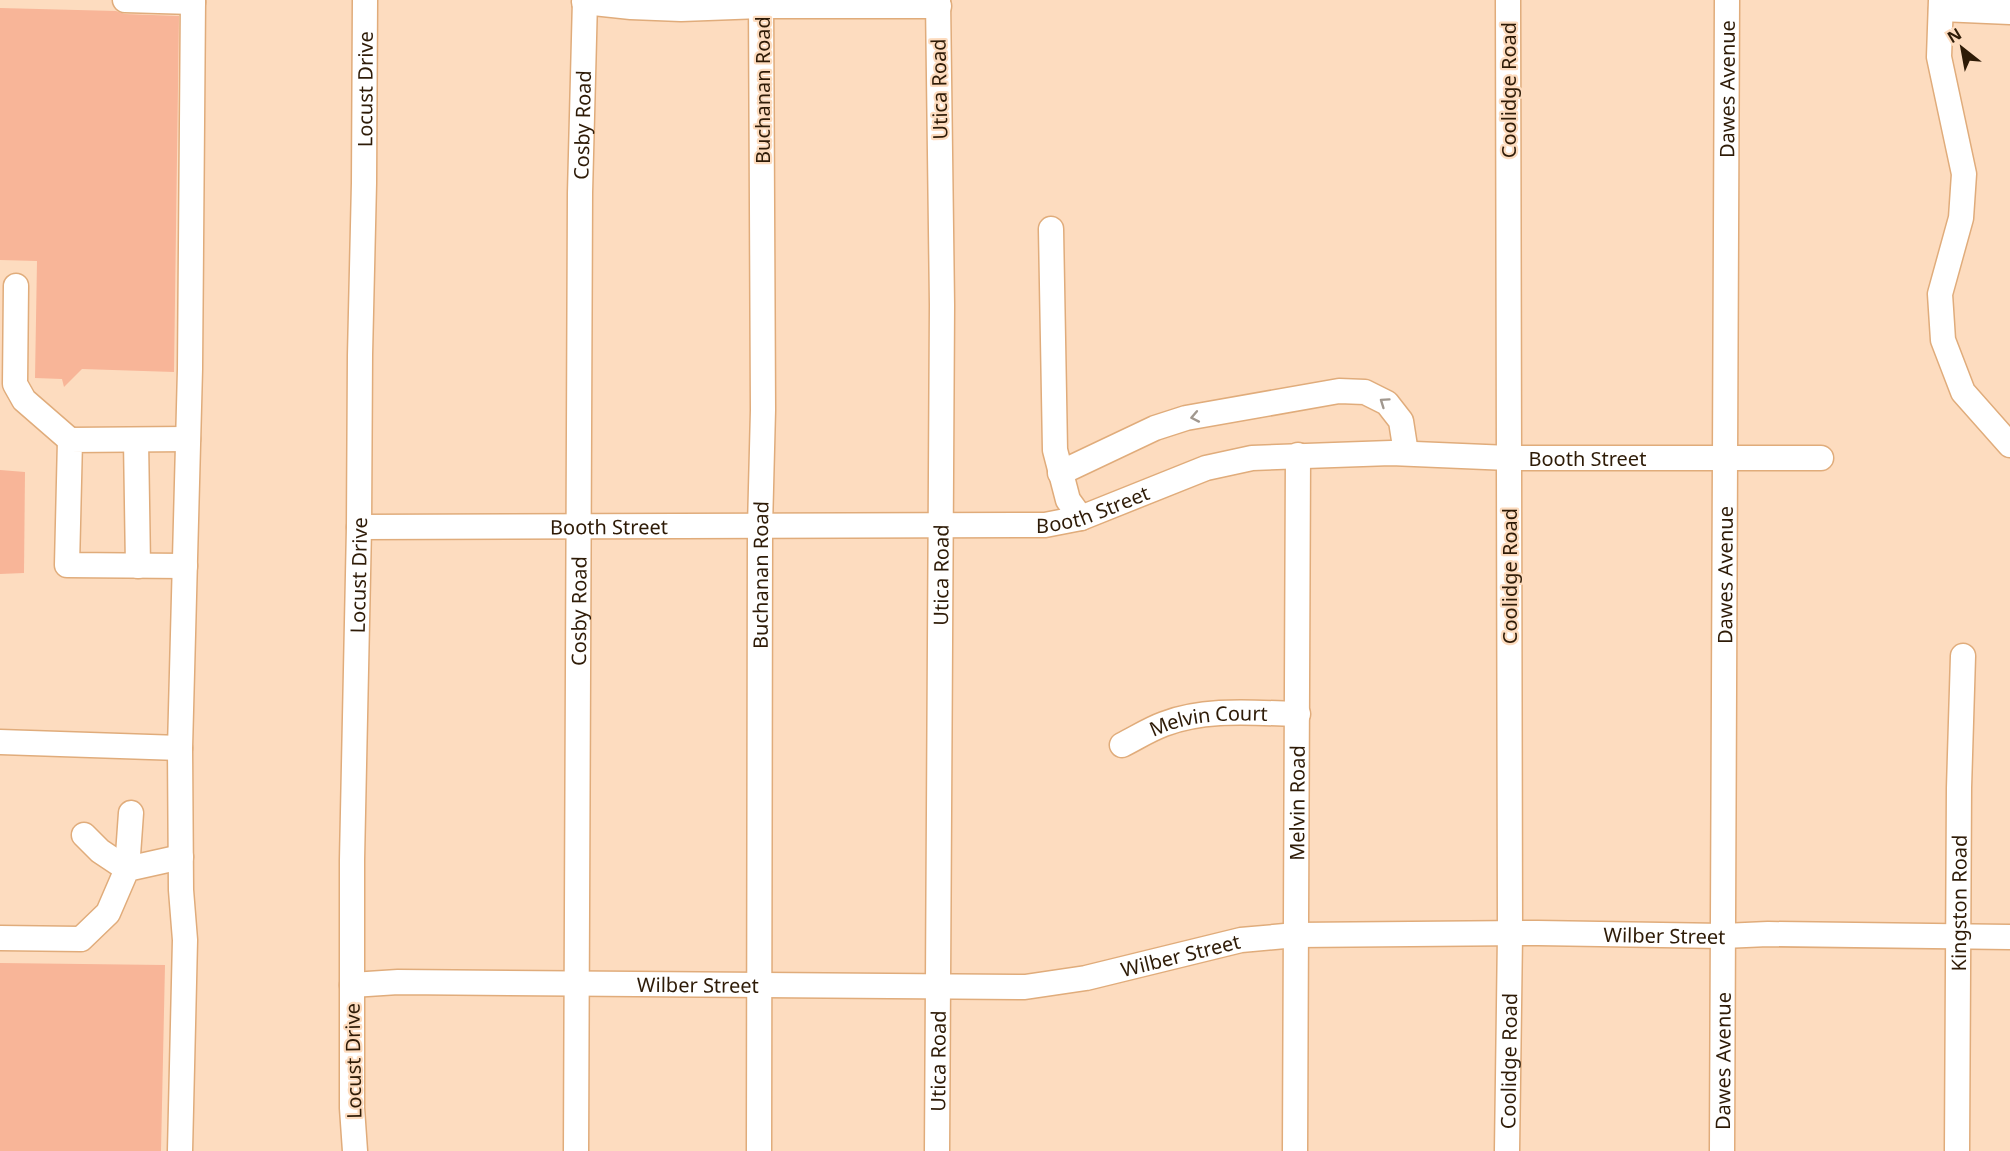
<svg xmlns="http://www.w3.org/2000/svg" width="2010" height="1151" font-family="'Noto Sans',sans-serif">
<rect width="100%" height="100%" fill="#fddcbf"/>
<g fill="#f8b598">
<path d="M0,8L116,11L125,14L179,16L174,372L82,369L64,387L62,379L35,378L37,261L0,260Z"/>
<path d="M0,470L25,472L24,573L0,574Z"/>
<path d="M0,963L165,965L161,1151H0Z"/>
</g>
<g fill="none" stroke-linecap="round" stroke-linejoin="round">
<defs>
<g id="minor">
<path d="M125,0L193,2"/>
<path d="M1941,0L1939,57L1964,174L1961,218L1940,294L1943,340L1963,392L2010,445"/>
<path d="M584,2L631,7L681,9L761,6H939"/>
<path d="M1941,9L2010,12"/>
<path d="M1051,229L1055,450L1068,500L1081,518"/>
<path d="M16,286L15,384L24,400L70,440"/>
<path d="M136,440L138,566"/>
<path d="M1060,473L1155,428L1186,418L1339,391L1365,392L1387,403L1401,421L1406,453"/>
<path id="s1" d="M359,527L1045,525L1081,518L1206,468L1252,458L1391,453L1509,458H1821"/>
<path d="M185,566L67,565L70,440L188,439"/>
<path d="M0,742L180,748"/>
<path id="s2" d="M1122,745C1136,738 1150,729 1164,724C1206,708 1254,713 1298,714"/>
<path d="M84,835L100,851L127,869"/>
<path d="M127,869L131,813"/>
<path d="M0,938L81,939L108,913L127,869L181,857"/>
<path id="s3" d="M352,985L398,982L1025,987L1086,978L1241,940L1296,935L1538,933L1723,936L1768,934L2010,937"/>
<path d="M180,1151L185,940L181,890L180,748L190,369L193,0"/>
<path id="s4" d="M355,1151L352,1108V860L359,527L360,355L364,183L365,0"/>
<path id="s5" d="M576,1151L580,193L585,0"/>
<path id="s6" d="M759,1151L760,527L763,410L761,0"/>
<path id="s7" d="M937,1151L942,305L938,0"/>
<path id="s8" d="M1295,1151L1298,455"/>
<path id="s9" d="M1507,1151L1510,934L1508,0"/>
<path id="s10" d="M1722,1151L1727,0"/>
<path id="s11" d="M1957,1151L1959,788L1963,656"/>
</g>
</defs>
<use href="#minor" stroke="#e0ac7b" stroke-width="27"/>
<use href="#minor" stroke="#fff" stroke-width="24"/>
</g>
<defs><path id="oneway-chevron" d="M-2-3.5L2.5 0L-2 3.5" fill="none" stroke-width="1.6" stroke-linecap="round" stroke-linejoin="round" transform="scale(1.5)"/></defs>
<g stroke="#a1988f">
<use href="#oneway-chevron" transform="translate(1384 402) rotate(-145)"/>
<use href="#oneway-chevron" transform="translate(1195 417) rotate(169)"/>
</g>
<g text-anchor="middle" dominant-baseline="central" stroke-width="4.5" stroke-linejoin="round" paint-order="stroke">
<g font-size="20" fill="#2e1b07" stroke="#fddcbf">
<text transform="translate(939 89) rotate(-91)">Utica Road</text>
<text stroke="none"><textPath href="#s4" startOffset="1062">Locust Drive</textPath></text>
<text transform="translate(762 90) rotate(-90)">Buchanan Road</text>
<text transform="translate(1508 90) rotate(-90)">Coolidge Road</text>
<text stroke="none"><textPath href="#s10" startOffset="1062">Dawes Avenue</textPath></text>
<text stroke="none"><textPath href="#s5" startOffset="1026">Cosby Road</textPath></text>
<text stroke="none"><textPath href="#s1" startOffset="1240">Booth Street</textPath></text>
<text stroke="none"><textPath href="#s1" startOffset="736">Booth Street</textPath></text>
<text stroke="none"><textPath href="#s1" startOffset="250">Booth Street</textPath></text>
<text stroke="none"><textPath href="#s6" startOffset="576">Buchanan Road</textPath></text>
<text stroke="none"><textPath href="#s7" startOffset="576">Utica Road</textPath></text>
<text stroke="none"><textPath href="#s4" startOffset="576">Locust Drive</textPath></text>
<text transform="translate(1509 576) rotate(-90)">Coolidge Road</text>
<text stroke="none"><textPath href="#s10" startOffset="576">Dawes Avenue</textPath></text>
<text stroke="none"><textPath href="#s5" startOffset="540">Cosby Road</textPath></text>
<text stroke="none"><textPath href="#s2" startOffset="92">Melvin Court</textPath></text>
<text stroke="none"><textPath href="#s8" startOffset="348">Melvin Road</textPath></text>
<text stroke="none"><textPath href="#s11" startOffset="248">Kingston Road</textPath></text>
<text stroke="none"><textPath href="#s3" startOffset="1318">Wilber Street</textPath></text>
<text stroke="none"><textPath href="#s3" startOffset="832">Wilber Street</textPath></text>
<text stroke="none"><textPath href="#s3" startOffset="346">Wilber Street</textPath></text>
<text transform="translate(353 1061) rotate(-91)">Locust Drive</text>
<text stroke="none"><textPath href="#s7" startOffset="90">Utica Road</textPath></text>
<text stroke="none"><textPath href="#s9" startOffset="90">Coolidge Road</textPath></text>
<text stroke="none"><textPath href="#s10" startOffset="90">Dawes Avenue</textPath></text>
</g>
</g>
<g transform="translate(1962 48) rotate(329)" stroke="#fddcbf" stroke-width="4.5" paint-order="stroke">
<path d="M0-4.5L10 22L0 15L-10 22Z" fill="#2e1b07"/>
<text y="-9" font-size="16" font-weight="bold" text-anchor="middle" fill="#2e1b07">N</text>
</g>
</svg>
